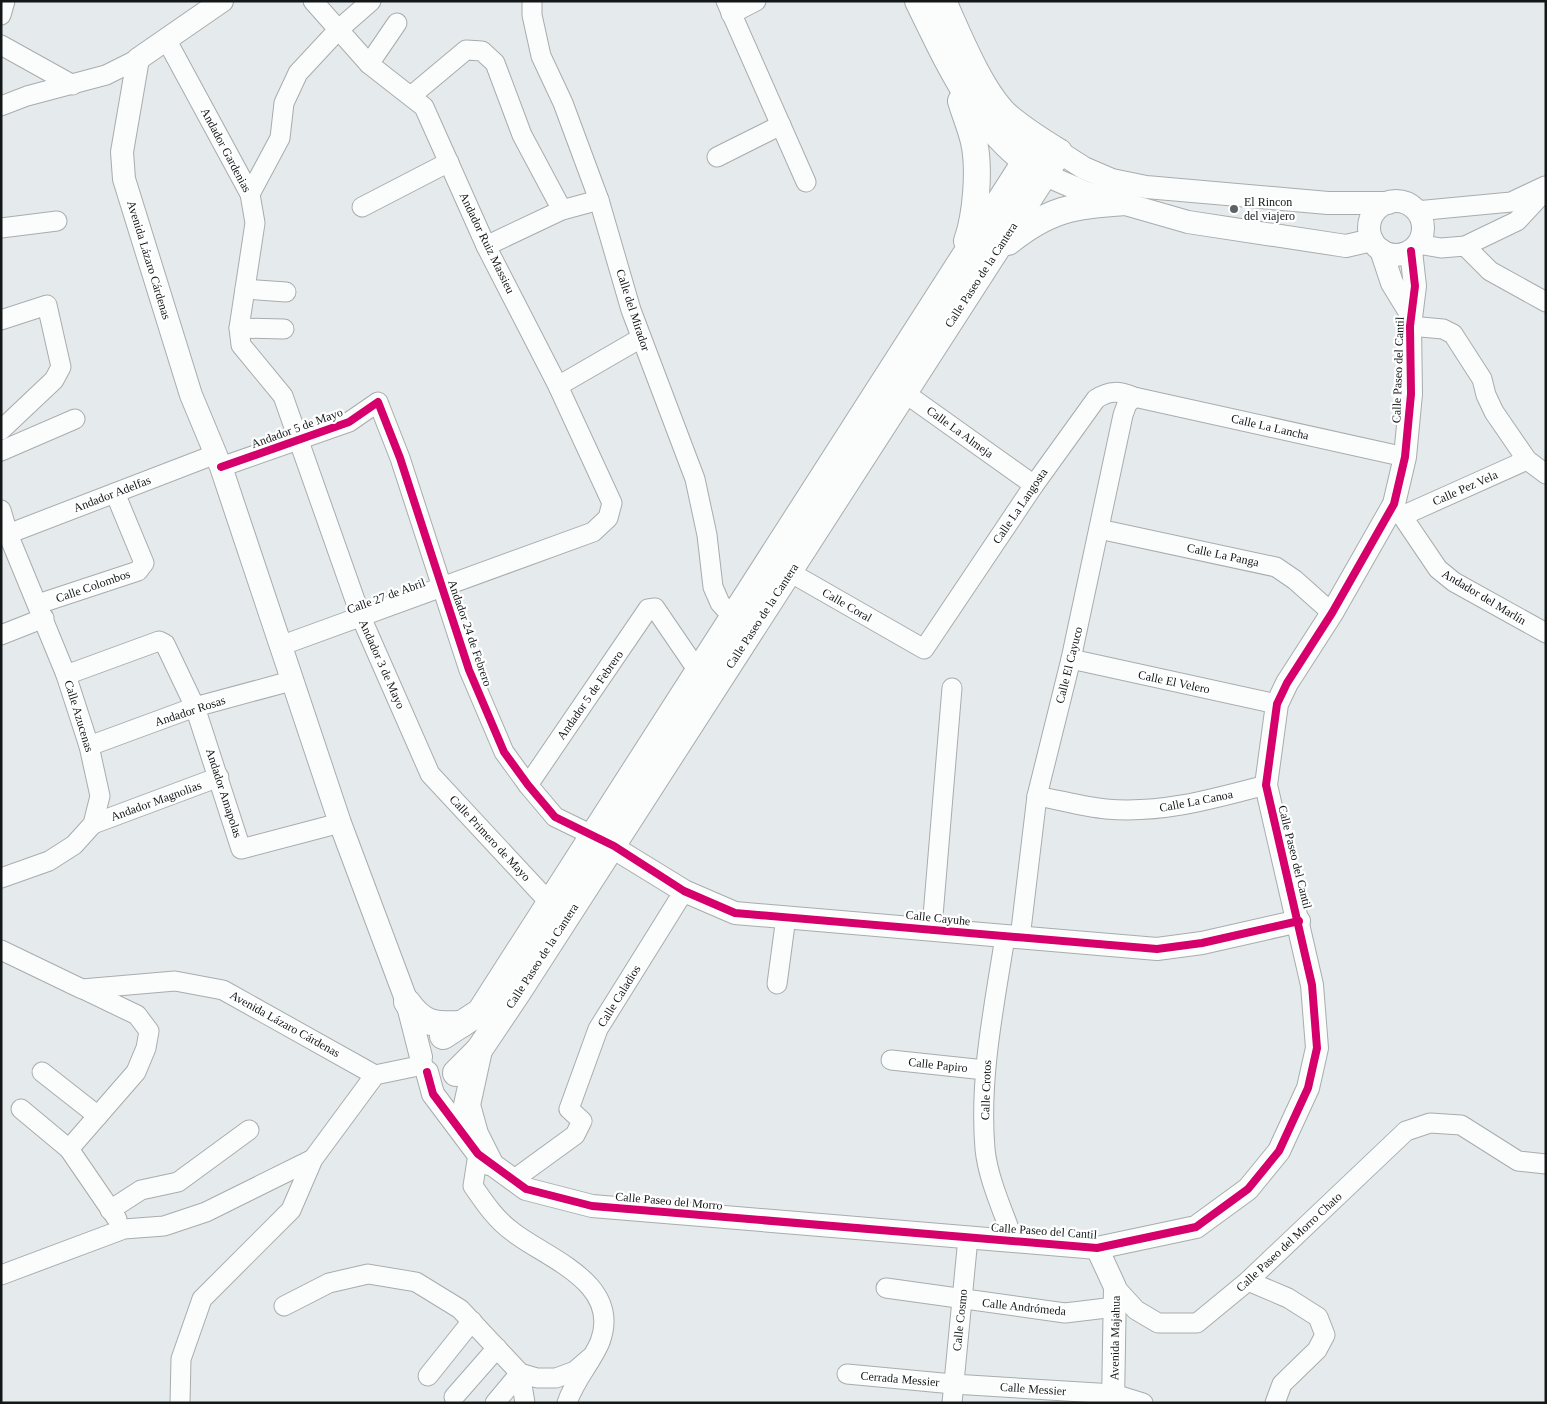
<svg xmlns="http://www.w3.org/2000/svg" width="1547" height="1404" font-family="Georgia,serif">
<rect width="100%" height="100%" fill="#e5ebec"/>
<g fill="none" stroke-linecap="round" stroke-linejoin="round">
<defs>
<g id="minor">
<path d="M532,1V15L541,56L563,103L599,200L631,310L695,479L707,535L713,587L720,603L733,617"/>
<path d="M726,1L806,182"/>
<path d="M731,14L756,1"/>
<path d="M1,15L5,1"/>
<path d="M166,39L250,194L255,223L239,328L241,345L283,396L361,617L430,774L549,902"/>
<path d="M1,45L73,85"/>
<path d="M369,64L397,23"/>
<path d="M411,96L466,50L482,51L495,63L522,135L562,210"/>
<path d="M1,106L27,96L106,75L138,59"/>
<path d="M717,157L781,125"/>
<path d="M250,194L280,138L284,103L298,73L338,30L371,1"/>
<path d="M362,207L449,162"/>
<path d="M1416,211L1511,202L1545,186"/>
<path d="M1,228L57,221"/>
<path d="M1418,244L1441,248L1465,246L1517,221L1546,190"/>
<path d="M486,246L562,210L599,200"/>
<path d="M1465,246L1490,271L1546,302"/>
<path d="M245,289L286,292"/>
<path d="M1,320L47,305L61,367L54,380L1,430"/>
<path d="M1410,326L1443,329L1453,334L1482,379L1486,395L1494,412L1527,460L1546,474"/>
<path d="M239,328L284,329"/>
<path d="M558,386L641,338"/>
<path d="M895,386L1034,485"/>
<path d="M1,451L75,419"/>
<path d="M221,467L349,422L378,402L400,458L469,670L504,752L528,785L555,817L592,835"/>
<path d="M1394,504L1438,569L1454,582L1546,633"/>
<path d="M1,510L8,534L66,675L89,746L100,796L93,824L74,845L49,861L1,878"/>
<path d="M1402,516L1527,460"/>
<path d="M1099,529L1276,567L1295,580L1332,613"/>
<path d="M8,534L216,454"/>
<path d="M779,566L924,649L1034,485L1096,399C1110,390 1119,391 1134,397L1405,457"/>
<path d="M38,604L138,571L144,563L115,493"/>
<path d="M1,635L44,618"/>
<path d="M280,646L593,532L608,518L612,503L558,386L486,246L424,107L369,64L313,1"/>
<path d="M1071,659L1277,704"/>
<path d="M66,675L159,641L165,644L195,707L241,849L340,823"/>
<path d="M89,746L195,707L291,681"/>
<path d="M528,785L648,609L655,608L698,671"/>
<path d="M1037,796C1060,800 1083,807 1106,809C1161,814 1213,799 1266,785"/>
<path d="M93,824L219,777"/>
<path d="M932,928L952,688"/>
<path d="M1005,937C994,1007 979,1078 985,1149C988,1179 1003,1211 1013,1239"/>
<path d="M1020,938L1037,796L1071,659L1123,415L1127,404L1134,397"/>
<path d="M1,950L82,989L175,981L223,990L375,1075L423,1065"/>
<path d="M777,984L786,917"/>
<path d="M891,1060L985,1070"/>
<path d="M42,1072L98,1116"/>
<path d="M21,1109L69,1149L117,1219"/>
<path d="M482,1148L478,1154L473,1186C484,1202 496,1220 513,1232C548,1259 622,1283 600,1342C591,1363 574,1381 567,1403"/>
<path d="M69,1149L136,1072L146,1048L149,1031L137,1015L85,990"/>
<path d="M513,1180L575,1135L582,1121L569,1109L598,1029L684,891"/>
<path d="M110,1210L141,1190L178,1182L249,1130"/>
<path d="M1,1275L124,1229L164,1226L206,1212L313,1159"/>
<path d="M1248,1281L1288,1298L1318,1317L1325,1335L1317,1350L1282,1384L1275,1403"/>
<path d="M1115,1287L1136,1310L1158,1323H1197L1248,1281L1406,1131L1430,1123L1461,1125L1518,1161L1546,1164"/>
<path d="M886,1288L1065,1313L1115,1307"/>
<path d="M284,1306L329,1283L368,1274L416,1282L460,1309L520,1373L537,1378H556L575,1371L590,1358"/>
<path d="M520,1373L525,1403"/>
<path d="M847,1374L953,1384L1114,1394L1143,1403"/>
<path d="M428,1376L472,1321"/>
<path d="M454,1397L497,1348"/>
<path d="M180,1403L181,1359L202,1299L291,1210L313,1159L375,1075"/>
<path d="M495,1403L520,1373"/>
<path d="M952,1403L968,1238"/>
</g>
<g id="tertiary">
<path d="M222,1L138,59L122,152L124,179L191,395L221,467L340,823L407,1002L421,1057"/>
<path d="M1059,152L1084,168L1112,180L1146,187L1328,203H1388"/>
<path d="M1045,175L1087,193L1188,222L1346,246L1372,240"/>
<circle cx="1396" cy="228" r="27"/>
<path d="M1381,250L1392,283L1411,314"/>
<path d="M596,837L684,891L735,913L1157,949L1202,943L1299,921"/>
<path d="M427,1072L433,1094L478,1154L526,1189L592,1206L1097,1248L1196,1227L1248,1189L1279,1151L1308,1088L1317,1048L1312,985L1266,785L1277,704L1287,683L1332,613L1394,504L1405,457L1411,394L1410,326L1415,286L1411,251"/>
<path d="M1097,1248L1115,1287L1113,1403"/>
</g>
<g id="secondary">
<path d="M918,1C950,66 977,130 1039,171"/>
<path d="M961,101C965,115 971,128 974,142C980,169 976,216 967,241"/>
<path d="M1008,242C1049,209 1074,205 1126,202"/>
<path d="M407,1002C423,1025 435,1025 462,1024"/>
<path d="M443,1036L480,1012L1039,140"/>
<path d="M479,1050L467,1105L475,1134L489,1162"/>
<path d="M456,1073L479,1050L518,992L1059,152C1041,141 1022,129 1006,115C980,90 958,34 943,1"/>
</g>
</defs>
<use href="#minor" stroke="#a8acad" stroke-width="21"/>
<use href="#tertiary" stroke="#a8acad" stroke-width="24"/>
<use href="#secondary" stroke="#a8acad" stroke-width="28"/>
<use href="#minor" stroke="#fbfcfc" stroke-width="19"/>
<use href="#tertiary" stroke="#fbfcfc" stroke-width="22"/>
<use href="#secondary" stroke="#fbfcfc" stroke-width="26"/>
<defs>
<g id="cycleway">
<path d="M221,467L349,422L378,402L400,458L469,670L504,752L528,785L555,817L614,846L684,891L735,913L1157,949L1202,943L1299,921"/>
<path d="M427,1072L433,1094L478,1154L526,1189L592,1206L1097,1248L1196,1227L1248,1189L1279,1151L1308,1088L1317,1048L1312,985L1266,785L1277,704L1287,683L1332,613L1394,504L1405,457L1411,394L1410,326L1415,286L1411,251"/>
</g>
</defs>
<use href="#cycleway" stroke="#fff" stroke-width="11"/>
<use href="#cycleway" stroke="#d6006c" stroke-width="8"/>
</g>
<circle fill="#5c6162" stroke="#fff" stroke-width="2" cx="1234" cy="209" r="5"/>
<g text-anchor="middle" dominant-baseline="central" stroke-width="4.5" stroke-linejoin="round" paint-order="stroke">
<g font-size="12" fill="#131718" stroke="#fff">
<text transform="translate(226 150) rotate(62)">Andador Gardenias</text>
<text transform="translate(487 243) rotate(64)">Andador Ruiz Massieu</text>
<text transform="translate(149 260) rotate(73)">Avenida Lázaro Cárdenas</text>
<text transform="translate(981 275) rotate(-57)">Calle Paseo de la Cantera</text>
<text transform="translate(633 310) rotate(72)">Calle del Mirador</text>
<text transform="translate(1398 370) rotate(-88)">Calle Paseo del Cantil</text>
<text transform="translate(1270 427) rotate(13)">Calle La Lancha</text>
<text transform="translate(297 428) rotate(-20)">Andador 5 de Mayo</text>
<text transform="translate(960 432) rotate(36)">Calle La Almeja</text>
<text transform="translate(1465 488) rotate(-24)">Calle Pez Vela</text>
<text transform="translate(112 494) rotate(-21)">Andador Adelfas</text>
<text transform="translate(1020 506) rotate(-56)">Calle La Langosta</text>
<text transform="translate(1223 555) rotate(12)">Calle La Panga</text>
<text transform="translate(93 586) rotate(-19)">Calle Colombos</text>
<text transform="translate(386 596) rotate(-20)">Calle 27 de Abril</text>
<text transform="translate(1484 597) rotate(31)">Andador del Marlín</text>
<text transform="translate(847 605) rotate(30)">Calle Coral</text>
<text transform="translate(762 616) rotate(-57)">Calle Paseo de la Cantera</text>
<text transform="translate(470 633) rotate(71)">Andador 24 de Febrero</text>
<text transform="translate(382 664) rotate(66)">Andador 3 de Mayo</text>
<text transform="translate(1069 665) rotate(-76)">Calle El Cayuco</text>
<text transform="translate(1174 682) rotate(12)">Calle El Velero</text>
<text transform="translate(590 695) rotate(-55)">Andador 5 de Febrero</text>
<text transform="translate(190 711) rotate(-18)">Andador Rosas</text>
<text transform="translate(79 716) rotate(73)">Calle Azucenas</text>
<text transform="translate(224 793) rotate(72)">Andador Amapolas</text>
<text transform="translate(156 801) rotate(-20)">Andador Magnolias</text>
<text transform="translate(1196 801) rotate(-11)">Calle La Canoa</text>
<text transform="translate(490 838) rotate(47)">Calle Primero de Mayo</text>
<text transform="translate(1295 857) rotate(76)">Calle Paseo del Cantil</text>
<text transform="translate(938 918) rotate(6)">Calle Cayuhe</text>
<text transform="translate(542 956) rotate(-57)">Calle Paseo de la Cantera</text>
<text transform="translate(619 996) rotate(-58)">Calle Caladios</text>
<text transform="translate(285 1024) rotate(29)">Avenida Lázaro Cárdenas</text>
<text transform="translate(938 1065) rotate(6)">Calle Papiro</text>
<text transform="translate(986 1090) rotate(-88)">Calle Crotos</text>
<text transform="translate(669 1201) rotate(5)">Calle Paseo del Morro</text>
<text transform="translate(1044 1231) rotate(4)">Calle Paseo del Cantil</text>
<text transform="translate(1289 1242) rotate(-43)">Calle Paseo del Morro Chato</text>
<text transform="translate(1024 1307) rotate(6)">Calle Andrómeda</text>
<text transform="translate(960 1320) rotate(-84)">Calle Cosmo</text>
<text transform="translate(1115 1338) rotate(-89)">Avenida Majahua</text>
<text transform="translate(900 1379) rotate(5)">Cerrada Messier</text>
<text transform="translate(1033 1389) rotate(4)">Calle Messier</text>
</g>
<g font-size="12" fill="#131718" stroke="#fff" text-anchor="start">
<text x="1244" y="202">El Rincon<tspan x="1244" dy="14">del viajero</tspan></text>
</g>
</g>
<rect width="1547" height="1404" fill="none" stroke="#131718" stroke-width="5"/>
</svg>
